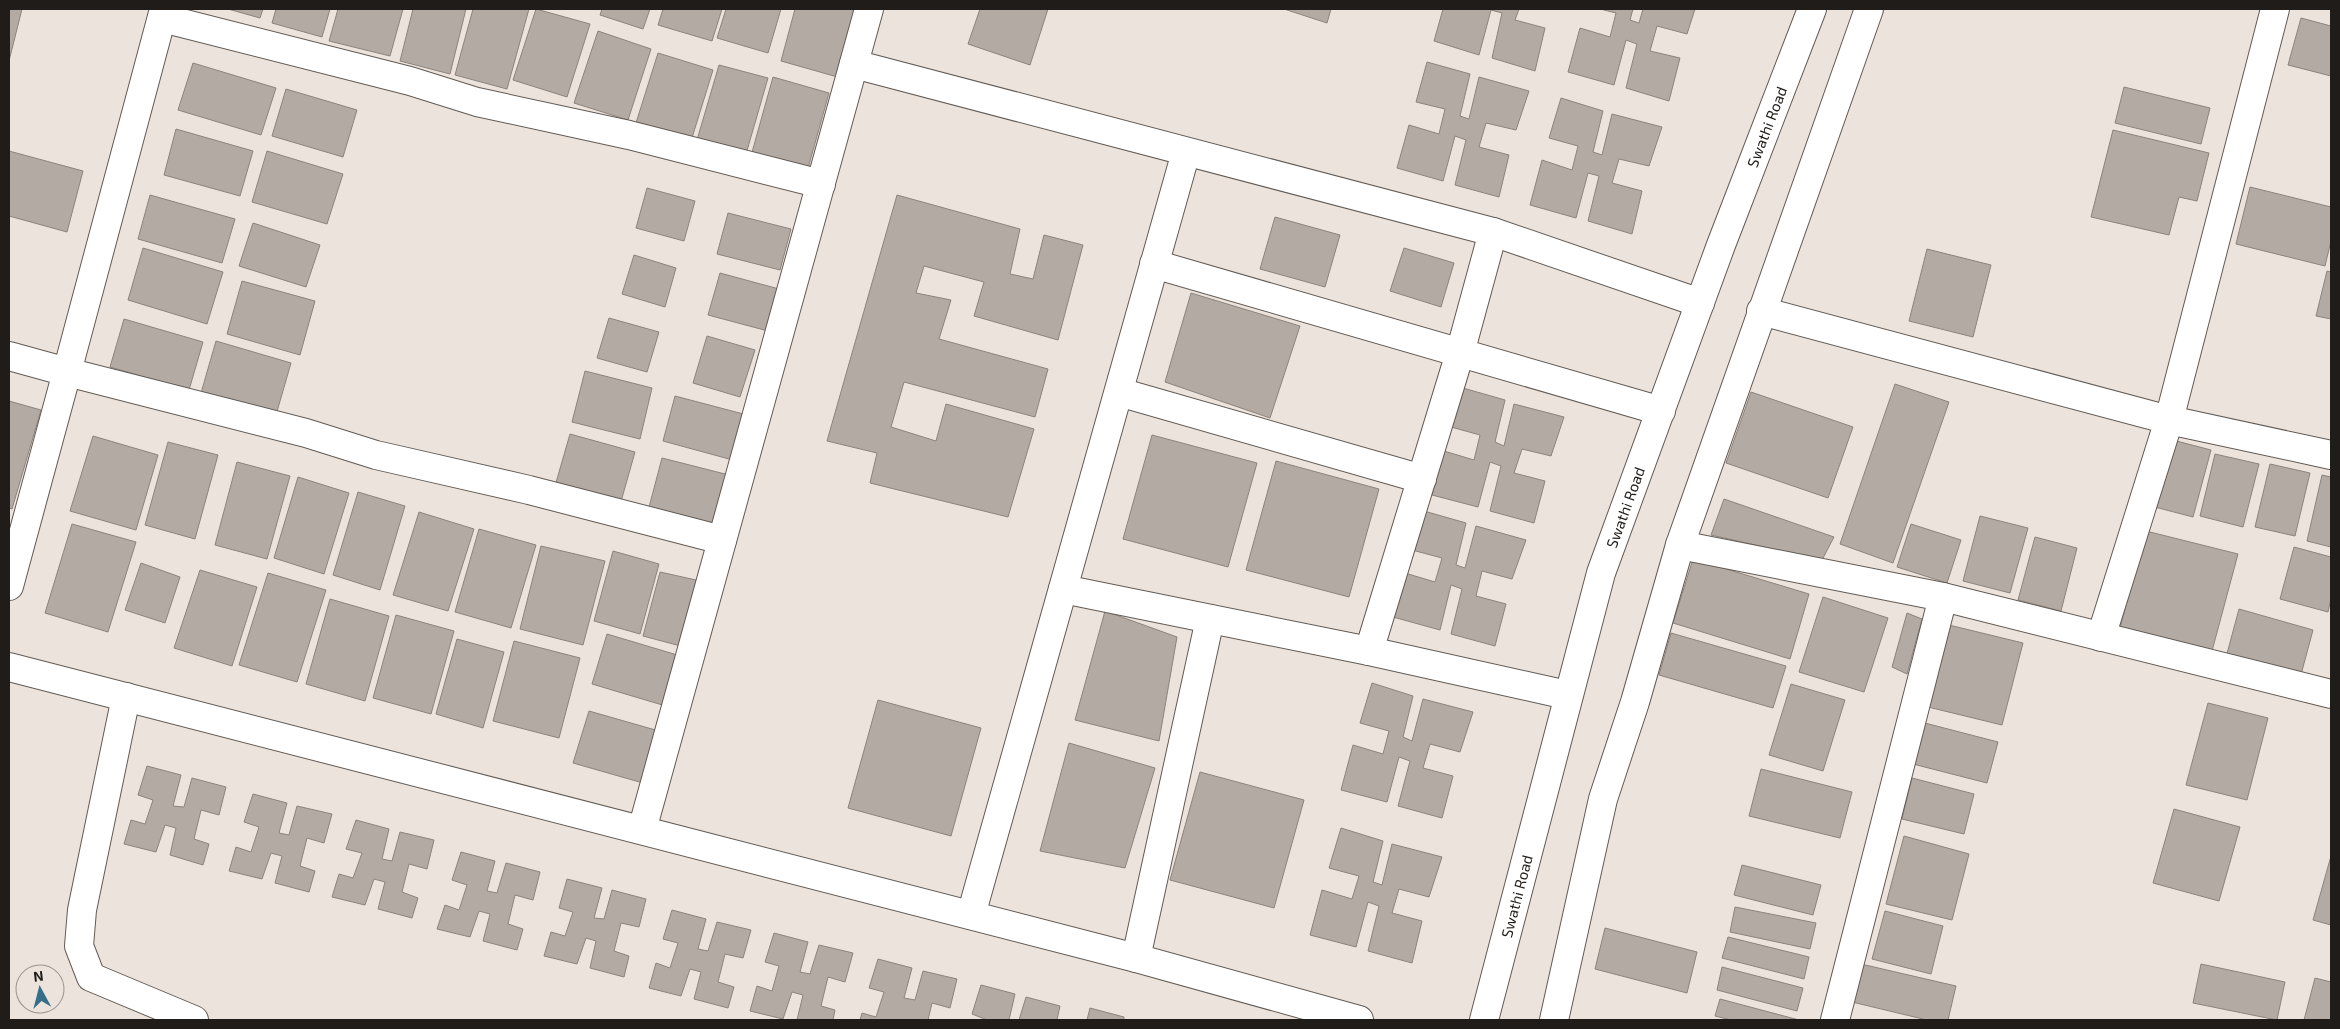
<svg xmlns="http://www.w3.org/2000/svg" width="2340" height="1029" font-family="'Exo 2',sans-serif">
<rect width="100%" height="100%" fill="#ece3dc"/>
<g fill="#b3aaa4" stroke="#8c837d">
<path d="M9,9H22L9,61Z"/>
<path d="M228,9H263L260,18Z"/>
<path d="M276,9H330L322,37L272,23Z"/>
<path d="M338,9H403L390,56L329,41Z"/>
<path d="M413,9H466L450,74L400,61Z"/>
<path d="M473,9H529L507,89L455,75Z"/>
<path d="M536,9L590,24L567,97L513,80Z"/>
<path d="M602,9H650L643,29L600,15Z"/>
<path d="M663,9H722L712,41L658,25Z"/>
<path d="M726,9H781L768,53L717,38Z"/>
<path d="M795,9H861L841,78L781,61Z"/>
<path d="M980,9H1048L1030,65L968,44Z"/>
<path d="M1284,9H1331L1327,23Z"/>
<path d="M1443,9H1519L1515,20L1545,28L1535,71L1492,58L1502,13L1491,10L1479,55L1434,41Z"/>
<path d="M1600,9H1633L1630,20L1639,23L1643,9H1695L1687,34L1657,26L1650,51L1680,58L1669,101L1626,88L1637,44L1626,40L1614,85L1568,72L1580,28L1610,37L1616,13Z"/>
<path d="M2301,18L2331,26V76L2288,65Z"/>
<path d="M598,31L651,49L628,120L574,103Z"/>
<path d="M658,53L713,70L691,141L636,123Z"/>
<path d="M1427,62L1470,74L1460,116L1469,119L1479,77L1529,91L1516,130L1486,123L1479,147L1509,155L1499,197L1455,185L1466,140L1455,136L1443,181L1397,168L1409,125L1439,134L1445,109L1416,102Z"/>
<path d="M193,63L276,88L261,135L178,110Z"/>
<path d="M719,65L768,78L746,154L697,140Z"/>
<path d="M773,77L829,93L807,172L751,156Z"/>
<path d="M2124,87L2210,108L2201,144L2115,123Z"/>
<path d="M286,89L357,110L343,157L272,136Z"/>
<path d="M1561,98L1603,111L1593,152L1602,155L1612,114L1662,127L1649,166L1619,159L1612,183L1642,191L1632,234L1588,221L1599,176L1588,173L1576,218L1530,205L1542,160L1572,170L1578,146L1549,138Z"/>
<path d="M176,129L253,151L240,196L164,175Z"/>
<path d="M2113,130L2209,153L2197,201L2179,197L2169,235L2091,217Z"/>
<path d="M9,151L83,171L67,232L9,216Z"/>
<path d="M267,151L343,174L327,224L252,202Z"/>
<path d="M2250,187L2331,207V241L2325,266L2236,244Z"/>
<path d="M647,188L695,201L684,241L636,228Z"/>
<path d="M150,195L235,219L222,263L138,239Z"/>
<path d="M897,195L1020,229L1010,274L1033,279L1044,235L1083,245L1058,340L974,316L984,282L924,266L916,293L951,300L939,339L1048,369L1035,417L904,382L891,427L936,441L946,404L1034,429L1008,517L870,483L877,453L827,441Z"/>
<path d="M728,213L791,229L780,270L717,254Z"/>
<path d="M1275,217L1340,235L1325,287L1260,269Z"/>
<path d="M253,223L320,245L306,287L239,266Z"/>
<path d="M143,248L223,272L207,324L128,300Z"/>
<path d="M1404,248L1454,263L1441,307L1390,291Z"/>
<path d="M1927,249L1991,265L1973,337L1909,321Z"/>
<path d="M634,255L676,268L665,307L622,294Z"/>
<path d="M2327,271L2331,272V319L2316,316Z"/>
<path d="M720,273L779,289L768,331L708,315Z"/>
<path d="M242,281L315,301L300,355L227,334Z"/>
<path d="M1191,293L1300,326L1270,418L1165,382Z"/>
<path d="M609,318L659,332L647,372L597,358Z"/>
<path d="M124,319L203,342L189,390L110,367Z"/>
<path d="M707,336L755,350L740,397L693,383Z"/>
<path d="M216,341L291,363L276,415L201,393Z"/>
<path d="M585,371L652,388L640,439L572,422Z"/>
<path d="M1895,384L1949,402L1893,563L1840,544Z"/>
<path d="M1463,388L1505,400L1495,442L1504,446L1514,404L1564,417L1551,456L1522,449L1514,473L1545,481L1534,523L1490,511L1501,466L1490,462L1478,507L1432,495L1444,451L1474,460L1480,435L1451,427Z"/>
<path d="M1751,392L1853,427L1828,498L1726,463Z"/>
<path d="M675,396L751,416L740,462L663,441Z"/>
<path d="M9,401L41,410L12,509L9,508Z"/>
<path d="M570,434L635,452L620,505L555,486Z"/>
<path d="M1152,435L1257,463L1228,567L1123,539Z"/>
<path d="M93,436L158,455L136,530L70,511Z"/>
<path d="M2165,438L2211,450L2193,517L2147,505Z"/>
<path d="M168,442L218,455L195,539L145,525Z"/>
<path d="M2215,454L2259,464L2243,527L2200,516Z"/>
<path d="M662,458L729,475L715,529L648,511Z"/>
<path d="M1276,461L1379,489L1349,597L1246,570Z"/>
<path d="M237,462L290,476L267,559L215,545Z"/>
<path d="M2270,464L2310,473L2295,536L2255,527Z"/>
<path d="M2322,475L2331,477V547L2307,541Z"/>
<path d="M298,477L349,493L324,574L274,558Z"/>
<path d="M358,492L405,506L380,590L333,575Z"/>
<path d="M1724,499L1834,537L1822,560L1711,535Z"/>
<path d="M1424,511L1466,523L1456,565L1465,568L1476,526L1526,540L1512,579L1482,571L1476,596L1506,604L1495,646L1451,634L1462,589L1451,585L1440,630L1393,617L1405,573L1435,582L1442,558L1412,550Z"/>
<path d="M419,512L474,529L448,611L393,595Z"/>
<path d="M1980,516L2028,528L2010,593L1963,581Z"/>
<path d="M72,524L136,542L108,632L45,613Z"/>
<path d="M1911,524L1961,540L1947,583L1897,567Z"/>
<path d="M479,529L536,545L511,628L455,612Z"/>
<path d="M2146,531L2238,554L2212,651L2120,628Z"/>
<path d="M2035,537L2077,548L2061,611L2018,600Z"/>
<path d="M541,546L605,561L583,645L520,629Z"/>
<path d="M2294,547L2331,557V599L2328,612L2280,599Z"/>
<path d="M613,551L659,564L640,634L594,621Z"/>
<path d="M1693,559L1809,594L1790,659L1673,623Z"/>
<path d="M141,563L180,577L165,623L125,610Z"/>
<path d="M200,570L257,587L232,666L174,648Z"/>
<path d="M660,572L705,582L688,648L643,636Z"/>
<path d="M268,573L326,590L297,682L239,665Z"/>
<path d="M1823,597L1888,618L1864,692L1799,672Z"/>
<path d="M330,599L389,616L365,701L306,684Z"/>
<path d="M2239,609L2313,630L2299,682L2225,661Z"/>
<path d="M1105,611L1177,637L1159,741L1075,720Z"/>
<path d="M1907,613L1922,619L1907,674L1892,667Z"/>
<path d="M396,615L454,631L431,714L373,698Z"/>
<path d="M1949,625L2023,643L2002,725L1928,707Z"/>
<path d="M1671,633L1786,666L1773,708L1659,675Z"/>
<path d="M607,634L684,657L669,707L592,684Z"/>
<path d="M457,639L504,652L483,728L436,714Z"/>
<path d="M514,641L580,658L559,738L493,721Z"/>
<path d="M1372,683L1413,696L1403,737L1412,741L1423,699L1473,712L1460,752L1430,744L1423,768L1453,776L1442,818L1398,806L1410,761L1399,757L1387,802L1341,790L1353,745L1383,754L1389,731L1360,723Z"/>
<path d="M1791,684L1845,700L1823,771L1769,755Z"/>
<path d="M878,700L981,728L951,836L848,808Z"/>
<path d="M2208,703L2268,718L2247,800L2186,785Z"/>
<path d="M589,711L666,733L650,785L573,763Z"/>
<path d="M1921,722L1998,742L1987,783L1909,763Z"/>
<path d="M1069,743L1155,768L1125,868L1040,851Z"/>
<path d="M147,766L181,775L173,806L184,807L192,778L226,787L219,815L201,810L194,839L209,844L203,865L170,855L176,828L165,825L156,852L124,844L131,820L145,824L153,800L138,795Z"/>
<path d="M1761,769L1852,792L1840,838L1749,816Z"/>
<path d="M1200,772L1304,800L1274,908L1170,880Z"/>
<path d="M1912,778L1974,794L1964,834L1902,819Z"/>
<path d="M253,794L287,803L279,833L289,835L297,806L332,814L324,843L307,838L300,866L315,871L309,892L275,883L282,856L271,853L262,879L229,871L236,847L251,852L259,827L244,822Z"/>
<path d="M2174,809L2240,827L2219,901L2153,883Z"/>
<path d="M356,820L389,829L382,859L392,861L400,832L434,840L427,869L409,864L402,892L418,898L412,918L378,909L385,882L374,879L365,905L332,897L339,874L353,878L362,853L346,849Z"/>
<path d="M1341,828L1383,841L1373,882L1382,885L1392,844L1442,857L1429,897L1399,889L1392,913L1422,921L1412,963L1368,951L1379,906L1368,902L1356,947L1310,935L1322,890L1352,899L1359,876L1329,868Z"/>
<path d="M1904,836L1969,854L1952,920L1886,904Z"/>
<path d="M461,852L495,861L487,891L497,893L506,863L540,872L533,900L515,895L508,924L523,929L517,950L483,941L490,914L479,911L470,937L437,929L445,905L459,910L467,885L452,880Z"/>
<path d="M2331,856V925L2313,920Z"/>
<path d="M1742,865L1821,885L1813,915L1734,895Z"/>
<path d="M567,879L602,888L594,918L604,919L612,890L646,899L639,927L621,923L614,951L629,956L624,977L590,968L596,941L586,938L577,964L544,956L551,932L565,936L573,912L559,908Z"/>
<path d="M1735,907L1816,923L1810,949L1730,932Z"/>
<path d="M672,910L706,919L698,949L708,951L717,922L751,930L743,958L725,954L718,982L734,987L728,1008L694,999L701,972L690,969L681,996L649,988L656,963L670,968L678,943L663,939Z"/>
<path d="M1885,911L1943,926L1931,974L1872,959Z"/>
<path d="M1605,928L1697,952L1687,993L1595,969Z"/>
<path d="M774,933L808,942L800,972L810,974L819,945L853,953L845,982L828,977L821,1006L835,1010L833,1020H797L803,995L792,992L783,1019L750,1011L757,986L772,991L779,966L765,962Z"/>
<path d="M1728,937L1809,957L1804,979L1722,958Z"/>
<path d="M878,959L912,968L904,998L915,1000L923,971L957,979L950,1008L932,1003L928,1020H860L862,1013L876,1017L884,992L869,988Z"/>
<path d="M1861,964L1956,986L1948,1020H1927L1852,1002Z"/>
<path d="M2201,964L2285,982L2277,1020L2193,1003Z"/>
<path d="M1722,967L1803,988L1797,1011L1717,990Z"/>
<path d="M2315,978L2331,982V1020H2304Z"/>
<path d="M981,985L1015,994L1009,1020H987L972,1014Z"/>
<path d="M1026,997L1060,1006L1057,1020H1019Z"/>
<path d="M1720,999L1799,1020H1731L1715,1016Z"/>
<path d="M1090,1008L1124,1017V1020H1087Z"/>
</g>
<g fill="none" stroke-linecap="round" stroke-linejoin="round">
<defs>
<g id="minor">
<path d="M164,9L67,372L306,433L376,455L529,490L722,540"/>
<path d="M162,18L410,81L477,102L629,135L821,184"/>
<path d="M854,64L1493,232L1700,303"/>
<path d="M1154,264L1661,411"/>
<path d="M1761,311L2169,420L2331,455"/>
<path d="M9,356L67,372L9,586"/>
<path d="M1119,392L1422,479"/>
<path d="M1680,545L1943,597L2331,694"/>
<path d="M1063,589L1369,651L1567,695"/>
<path d="M2101,637L2169,420L2275,9"/>
<path d="M1369,651L1460,353L1493,232"/>
<path d="M126,697L82,910L79,946L91,977L194,1020"/>
<path d="M642,830L869,9"/>
<path d="M971,915L1186,152"/>
<path d="M1136,958L1210,619"/>
<path d="M1835,1020L1943,597"/>
</g>
<g id="tertiary">
<path d="M9,667L1136,958L1359,1020"/>
<path id="s1" d="M1484,1020L1601,573L1721,245L1812,9"/>
<path d="M1554,1020L1603,799L1635,702L1680,545L1869,9"/>
</g>
</defs>
<use href="#minor" stroke="#625a54" stroke-width="30"/>
<use href="#tertiary" stroke="#625a54" stroke-width="30"/>
<use href="#minor" stroke="#fff" stroke-width="28"/>
<use href="#tertiary" stroke="#fff" stroke-width="28"/>
</g>
<g text-anchor="middle" dominant-baseline="central" stroke-width="4" stroke-linejoin="round" paint-order="stroke">
<g font-size="15" fill="#1f1c19" stroke="#ece3dc">
<text stroke="none"><textPath href="#s1" startOffset="938">Swathi Road</textPath></text>
<text stroke="none"><textPath href="#s1" startOffset="532">Swathi Road</textPath></text>
<text stroke="none"><textPath href="#s1" startOffset="128">Swathi Road</textPath></text>
</g>
</g>
<rect width="2340" height="1029" fill="none" stroke="#1f1c19" stroke-width="20"/>
<g transform="translate(40 989) rotate(353)"><circle r="24" fill="#ece3dc" stroke="#9a938e"/>
<path d="M0-4L9 19L0 12L-9 19Z" fill="#366d88"/>
<text y="-8" font-size="14" font-weight="bold" text-anchor="middle" fill="#1f1c19">N</text>
</g>
</svg>
